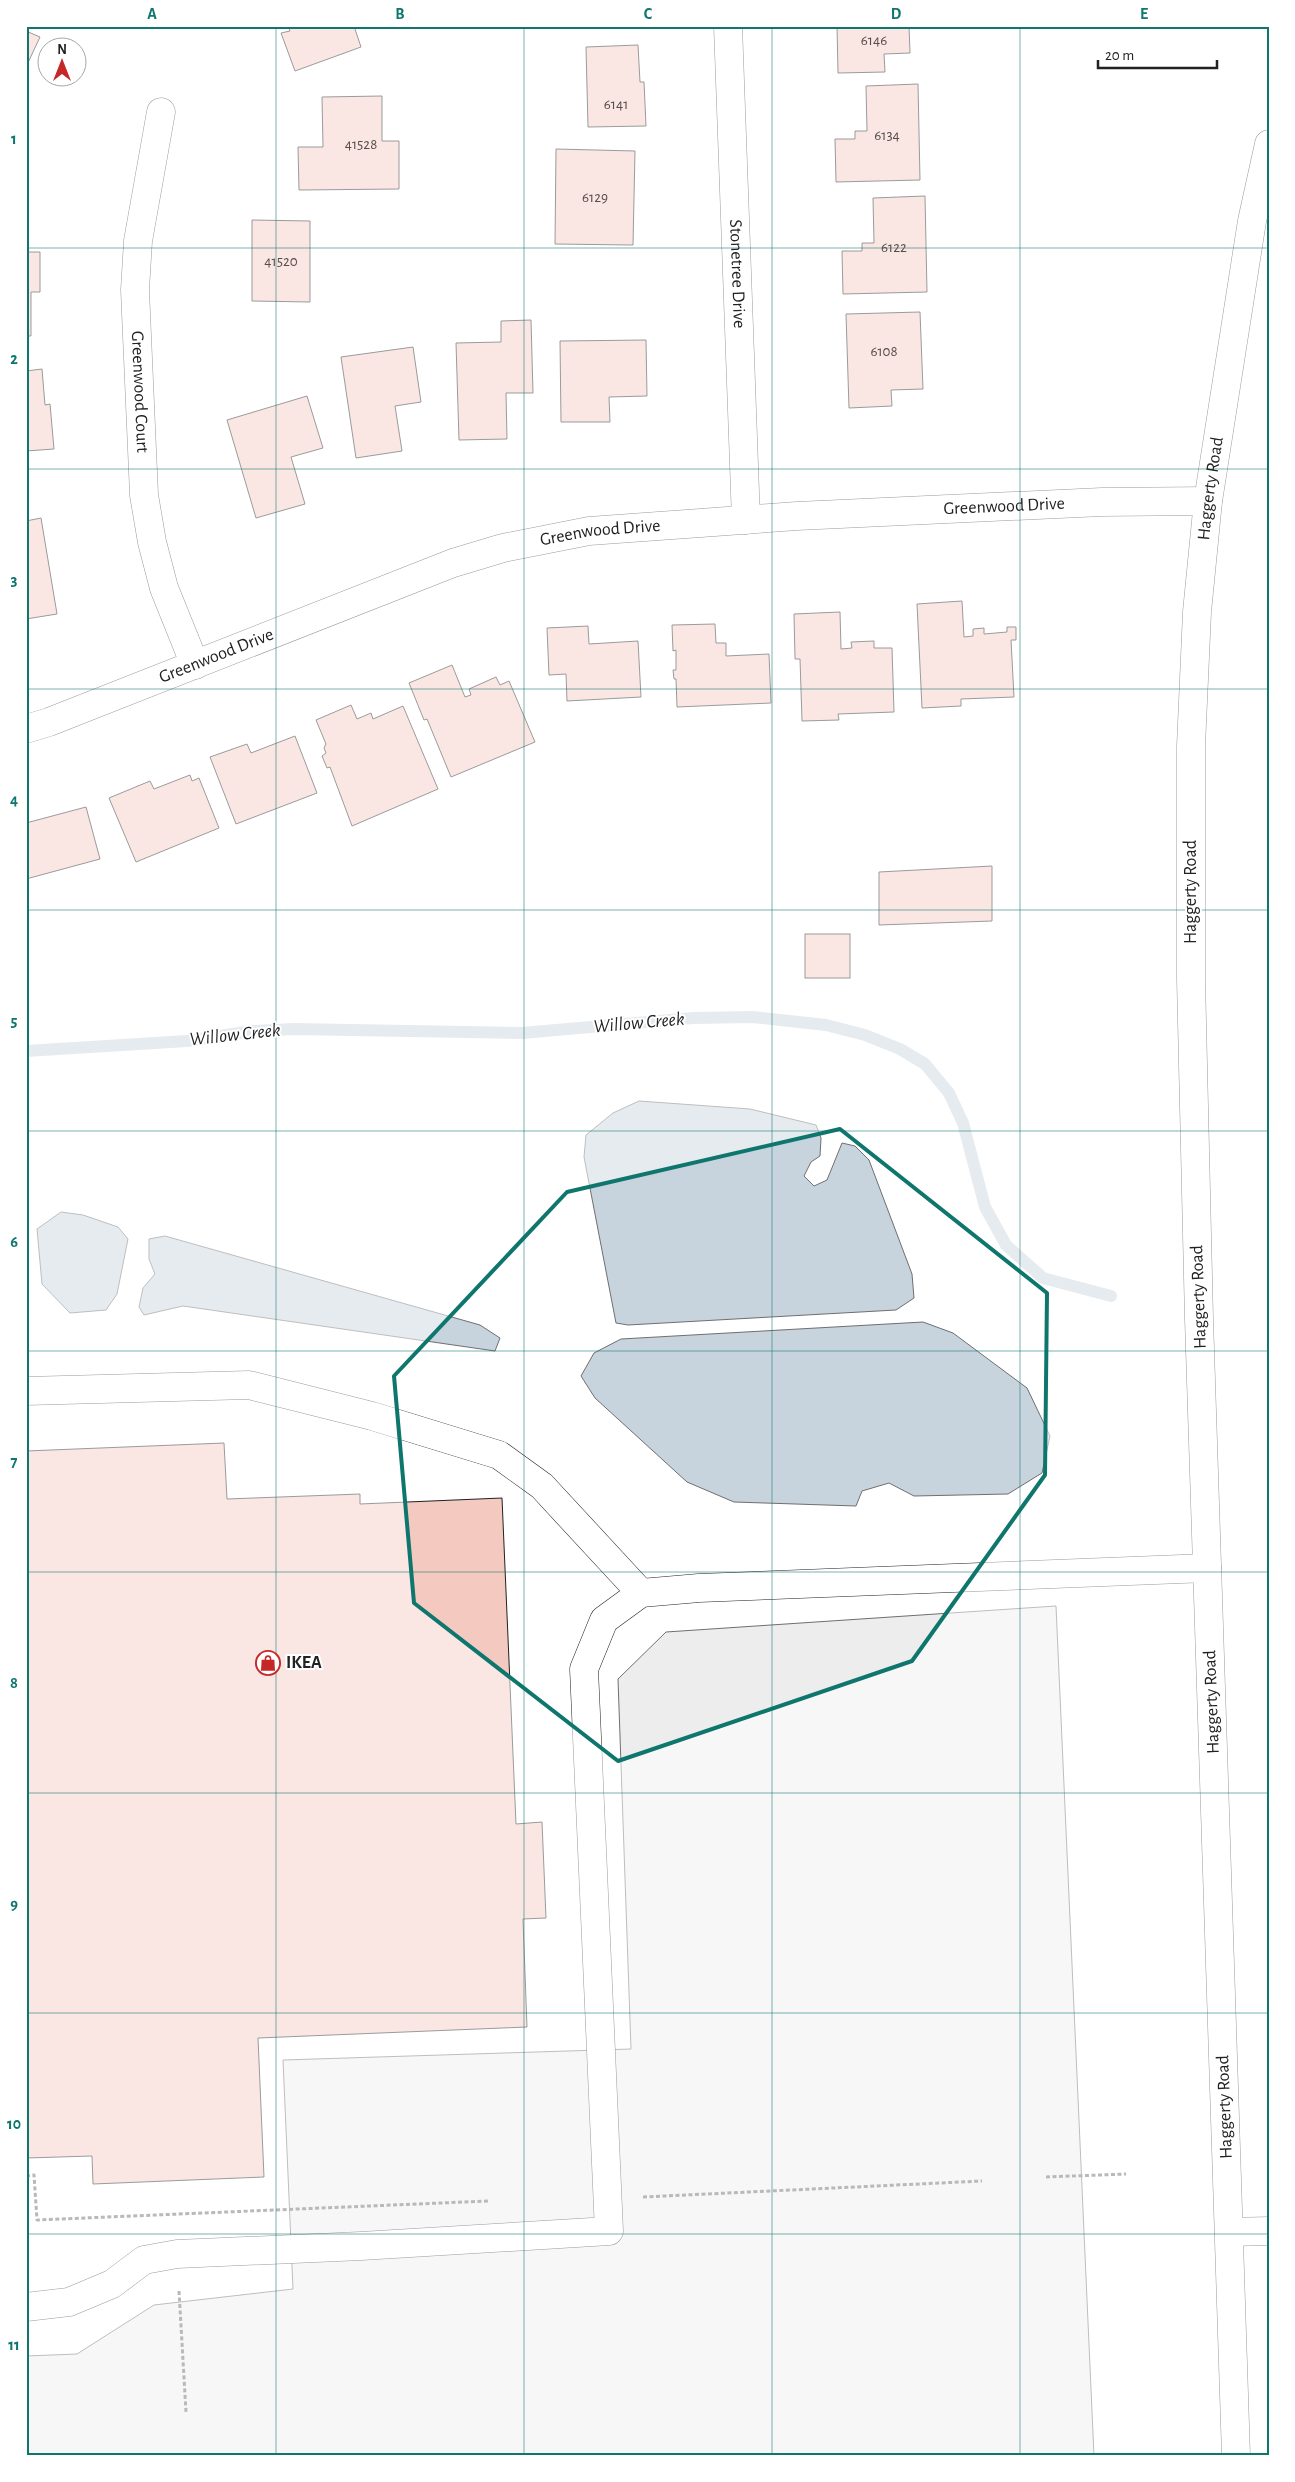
<svg xmlns="http://www.w3.org/2000/svg" width="1295" height="2482" font-family="'Alegreya Sans',sans-serif">
<rect width="100%" height="100%" fill="#fff"/>
<path fill="#ededed" stroke="#6f6f6f" d="M1056,1606L1094,2456H26V2356L77,2354L154,2305L293,2289L283,2060L631,2049L618,1679L666,1632Z"/>
<g fill="#c7d3dd" stroke="#6f6f6f">
<path d="M639,1101L750,1109L816,1125L821,1138L820,1156L811,1162L804,1176L814,1186L827,1180L842,1143L855,1146L869,1160L912,1274L914,1298L896,1310L628,1325L616,1323L584,1157L586,1135L613,1113Z"/>
<path d="M61,1212L83,1215L118,1227L128,1239L117,1294L106,1310L70,1313L42,1284L37,1229Z"/>
<path d="M165,1236L480,1325L500,1338L495,1351L183,1306L144,1315L139,1307L143,1288L155,1274L149,1259V1239Z"/>
<path d="M923,1322L953,1333L1027,1388L1050,1436L1042,1473L1008,1494L914,1496L889,1483L862,1491L856,1506L734,1502L687,1482L595,1398L581,1376L594,1353L621,1339Z"/>
</g>
<g fill="none" stroke-linecap="round" stroke-linejoin="round">
<path stroke="#c7d3dd" stroke-width="12" d="M26,1051L187,1041L252,1031L294,1029L522,1033L693,1018L753,1017L826,1025L865,1035L900,1049L925,1064L949,1093L963,1123L985,1207L1006,1245L1043,1278L1111,1296"/>
</g>
<g fill="#f3c9c0" stroke="#222">
<path d="M288,26H354L361,47L295,71L281,33L290,31Z"/>
<path d="M837,26H909L910,53L884,54L885,72L838,73Z"/>
<path d="M26,31L40,37L26,67Z"/>
<path d="M638,45L640,82H644L646,126L588,127L586,47Z"/>
<path d="M918,84L920,180L836,182L835,139H855V131H867L866,86Z"/>
<path d="M382,96V141H399V189L299,190L298,147H323L322,97Z"/>
<path d="M556,149L635,151L633,245L555,244Z"/>
<path d="M925,196L927,292L843,294L842,251H862V243H874L873,198Z"/>
<path d="M252,220L310,221V302L252,301Z"/>
<path d="M26,252H40V292H31V336H26Z"/>
<path d="M920,312L923,389L891,390L892,406L849,408L846,314Z"/>
<path d="M531,320L533,393H506L507,439L459,440L456,343L501,342V321Z"/>
<path d="M646,340L647,396L609,397L610,422H561L560,341Z"/>
<path d="M413,347L421,402L395,406L402,451L356,458L341,357Z"/>
<path d="M42,369L45,405L50,404L54,449L26,451V371Z"/>
<path d="M307,396L323,448L291,457L305,504L256,518L227,420Z"/>
<path d="M41,518L57,614L26,619V521Z"/>
<path d="M962,601L964,637L973,636V629L984,628V634L1007,632V627H1016V640H1011L1014,697L961,699V706L922,708L917,604Z"/>
<path d="M840,612L841,649L852,648L851,642L874,641V648H892L894,712L838,714L839,720L802,721L800,659H795L794,614Z"/>
<path d="M715,624L716,643H726V656L769,654L771,703L677,707L676,679H674L673,670H676V650L673,651L672,625Z"/>
<path d="M588,626L589,644L638,641L641,697L567,701L566,674L549,675L547,628Z"/>
<path d="M452,665L465,697L471,695L469,689L496,677L500,685L509,681L535,742L451,777L427,719L424,720L409,683Z"/>
<path d="M351,705L357,719L371,713L373,719L403,706L438,789L352,826L330,767L327,768L322,756L326,753L324,748L326,744L316,720Z"/>
<path d="M295,736L317,793L236,824L210,757L247,744L251,753Z"/>
<path d="M190,775L192,781L199,778L219,828L136,862L109,798L150,781L154,789Z"/>
<path d="M86,807L100,859L26,879V823Z"/>
<path d="M992,866V921L879,925V872Z"/>
<rect x="805" y="934" width="45" height="44"/>
<path d="M224,1443L227,1499L360,1494V1504L502,1498L516,1824L542,1822L546,1918L523,1919L527,2027L258,2038L264,2177L93,2184L92,2156L26,2158V1451Z"/>
</g>
<g fill="none" stroke-linecap="round" stroke-linejoin="round">
<defs>
<g id="minor">
<path id="s1" d="M728,26L746,520"/>
<path id="s2" d="M161,112L138,241L135,290L144,495L152,542L164,588L195,665"/>
<path id="s3" d="M26,729L49,722L453,563L503,548L589,531L797,516L1102,502L1208,501"/>
<path d="M26,1391L249,1385L372,1416L499,1455L542,1486L641,1593"/>
<path d="M1229,2232L1269,2231"/>
<path d="M26,2307L69,2302L112,2284L144,2260L177,2254L361,2246L609,2231L584,1669L604,1620L641,1593L699,1588L1207,1568"/>
</g>
<g id="major">
<path id="s4" d="M1236,2456L1199,1319L1191,979V746L1197,612L1208,501L1252,221L1269,144"/>
</g>
</defs>
<use href="#minor" stroke="#222" stroke-width="29"/>
<use href="#major" stroke="#222" stroke-width="29"/>
<g stroke="#646464" stroke-width="3" stroke-dasharray="4 2.5" stroke-linecap="butt">
<path d="M26,2176L34,2175L37,2220L488,2201"/>
<path d="M1046,2177L1126,2174"/>
<path d="M643,2197L982,2181"/>
<path d="M179,2291L186,2412"/>
</g>
<use href="#minor" stroke="#fff" stroke-width="28"/>
<use href="#major" stroke="#fff" stroke-width="28"/>
</g>
<path d="M0 0H1295V2482H0ZM840,1129L1047,1293L1045,1475L912,1661L618,1761L414,1603L394,1376L567,1192Z" fill="#fff" fill-opacity=".55" fill-rule="evenodd"/>
<path fill="none" stroke="#0f766e" stroke-width="4" stroke-linejoin="round" d="M840,1129L1047,1293L1045,1475L912,1661L618,1761L414,1603L394,1376L567,1192Z"/>
<path fill="none" stroke="#0f766e" stroke-width="1" stroke-opacity="0.55" d="M276,26V2456M524,26V2456M772,26V2456M1020,26V2456M26,248H1269M26,469H1269M26,689H1269M26,910H1269M26,1131H1269M26,1351H1269M26,1572H1269M26,1793H1269M26,2013H1269M26,2234H1269"/>
<defs>
<symbol id="shop-ring" viewBox="-11 -11 22 22"><circle r="9.5" fill="#fff" stroke="#c62828" stroke-width="1.5"/><path d="M-5-2.5h2.3a2.7 3.5 0 0 1 5.4 0H5L5.5 6h-11ZM-1.5-2.5h3a1.5 2.3 0 0 0-3 0Z" fill="#c62828"/></symbol>
</defs>
<g fill-rule="evenodd">
<use href="#shop-ring" x="254" y="1649" width="28" height="28"/>
</g>
<g text-anchor="middle" dominant-baseline="central" stroke-width="4" stroke-linejoin="round" paint-order="stroke">
<g font-size="15" fill="#564c4a">
<text x="874" y="40">6146</text>
<text x="616" y="104">6141</text>
<text x="887" y="135">6134</text>
<text x="361" y="144">41528</text>
<text x="595" y="197">6129</text>
<text x="894" y="247">6122</text>
<text x="281" y="261">41520</text>
<text x="884" y="351">6108</text>
</g>
<g font-size="18" fill="#222" stroke="#fff">
<text stroke="none"><textPath href="#s1" startOffset="248">Stonetree Drive</textPath></text>
<text stroke="none"><textPath href="#s2" startOffset="282">Greenwood Court</textPath></text>
<text stroke="none"><textPath href="#s4" startOffset="1969">Haggerty Road</textPath></text>
<text stroke="none"><textPath href="#s3" startOffset="1014">Greenwood Drive</textPath></text>
<text stroke="none"><textPath href="#s3" startOffset="609">Greenwood Drive</textPath></text>
<text stroke="none"><textPath href="#s3" startOffset="204">Greenwood Drive</textPath></text>
<text transform="translate(1191 892) rotate(-90)">Haggerty Road</text>
<text transform="translate(1199 1297) rotate(-92)">Haggerty Road</text>
<text transform="translate(1212 1702) rotate(-92)">Haggerty Road</text>
<text transform="translate(1225 2107) rotate(-92)">Haggerty Road</text>
</g>
<g font-size="18" font-weight="bold" fill="#222" stroke="#fff" text-anchor="start">
<text x="286" y="1663">IKEA</text>
</g>
<g font-size="19" font-style="italic" fill="#222" stroke="#fff">
<text transform="translate(639 1023) rotate(-5)">Willow Creek</text>
<text transform="translate(235 1035) rotate(-6)">Willow Creek</text>
</g>
</g>
<rect width="1295" height="2482" fill="none" stroke="#ffffff" stroke-width="55"/>
<g transform="translate(62 62)"><circle r="24" fill="#ffffff" stroke="#a7a7a7"/>
<path d="M0-4L9 19L0 12L-9 19Z" fill="#c62828"/>
<text y="-8" font-size="14" font-weight="bold" text-anchor="middle" fill="#222222">N</text>
</g>
<path d="M1098 60v8h119v-8" fill="none" stroke="#222222" stroke-width="2.5"/>
<text x="1105" y="60" font-size="15" fill="#222222" stroke="#ffffff" stroke-width="4" paint-order="stroke">20 m</text>
<rect x="28" y="28" width="1240" height="2426" fill="none" stroke="#0f766e" stroke-width="2"/>
<g font-size="16" text-anchor="middle" font-weight="bold" fill="#0f766e">
<text x="152" y="19">A</text>
<text x="400" y="19">B</text>
<text x="648" y="19">C</text>
<text x="896" y="19">D</text>
<text x="1144" y="19">E</text>
<text x="14" y="144">1</text>
<text x="14" y="364">2</text>
<text x="14" y="585">3</text>
<text x="14" y="805">4</text>
<text x="14" y="1026">5</text>
<text x="14" y="1247">6</text>
<text x="14" y="1467">7</text>
<text x="14" y="1688">8</text>
<text x="14" y="1909">9</text>
<text x="14" y="2129">10</text>
<text x="14" y="2350">11</text>
</g>
</svg>
